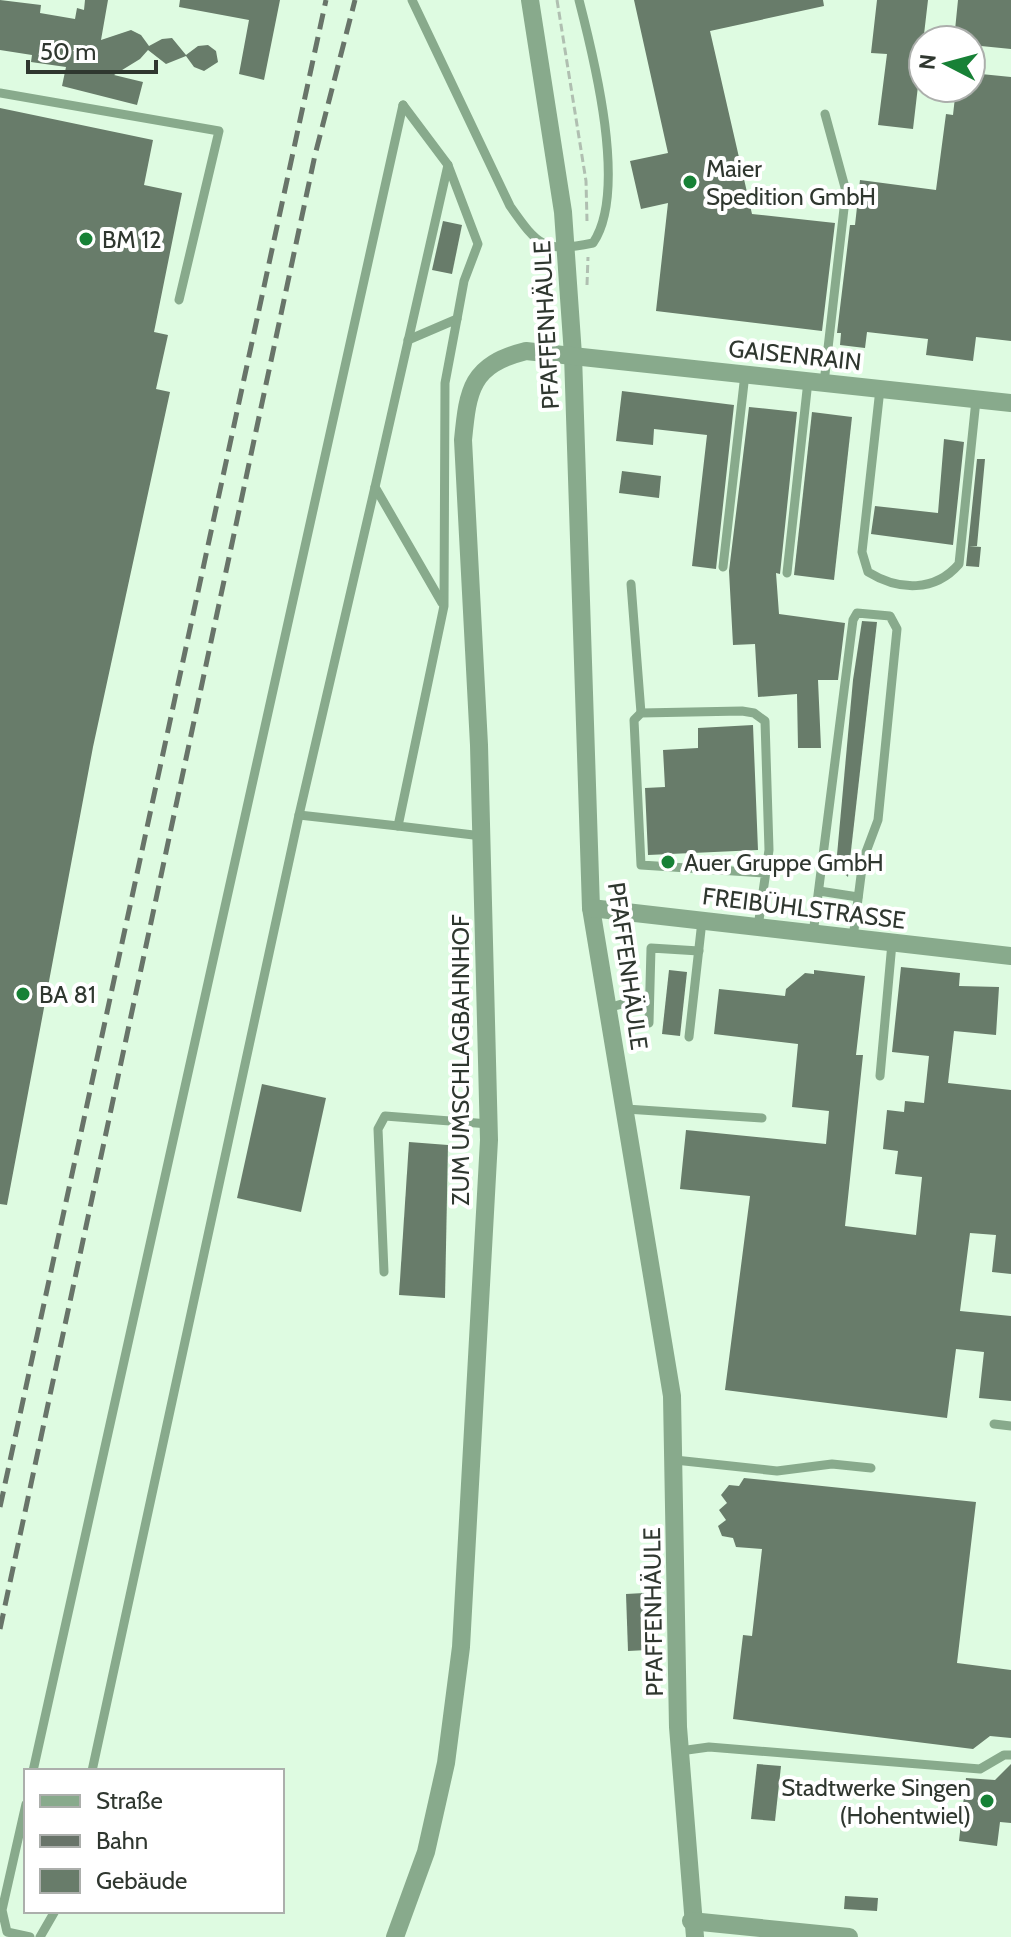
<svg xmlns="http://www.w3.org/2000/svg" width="1011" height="1937" font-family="Cabin,sans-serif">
<rect width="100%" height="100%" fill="#edffee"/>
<path fill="#defbe1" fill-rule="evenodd" d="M0,0H1011V1937H0ZM923,40H971V88H923ZM26,1771H282V1911H26Z"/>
<g fill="#687c6a">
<path d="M0,0L41,5L40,13L75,19L77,8L84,10L85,0H108L101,40L131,30L141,35L149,46L162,39L172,38L186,55L198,46L208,45L216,51L218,62L204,71L194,67L186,56L166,64L148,50L140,59L114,75L143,82L137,105L62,86L66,67L31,62L32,55L0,50Z"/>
<path d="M180,0H280L264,80L239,74L249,20L179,7Z"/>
<path d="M634,0H823L824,6L710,31L752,214L835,223L822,331L656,311L668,203L641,209L630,161L668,153Z"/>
<path d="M877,0H928L913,129L878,125L887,54L871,53Z"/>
<path d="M958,0H1011V49L971,45V40H954Z"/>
<path d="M971,73L1011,77V341L976,337L973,361L926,355L928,339L867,332L865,348L840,345L841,333H837L850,225H855L860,180L936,190L946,114L953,115L956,88H971Z"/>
<path d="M0,108L153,140L144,185L182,193L154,332L168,335L156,389L170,392L93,747L7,1205L0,1204Z"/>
<path d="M443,221L462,225L452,274L432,270Z"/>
<path d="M622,391L734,405L716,569L692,566L707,435L654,429L653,445L616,441Z"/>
<path d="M749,407L797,412L780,574L776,573L779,614L845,623L838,680H818L821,748H798L797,694L758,697L755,644L733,645L729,571Z"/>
<path d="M812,412L852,417L834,580L794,575Z"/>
<path d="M944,439L964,442L953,545L871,534L875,506L938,513Z"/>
<path d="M977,459H985L977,546H969L981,547L979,567L966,566Z"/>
<path d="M622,471L661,476L659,498L619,493Z"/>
<path d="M862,621L877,622L848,877L836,866L853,680Z"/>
<path d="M753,725L758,850L648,855L645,788L665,787L663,750L698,748V728Z"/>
<path d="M901,967L960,973L959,986L999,987L996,1035L954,1031L948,1083L1011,1090V1274L992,1272L996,1235L970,1233L960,1311L1011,1316V1401L979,1398L984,1352L956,1349L947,1418L725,1390L750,1196L680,1189L686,1130L826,1144L829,1111L792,1107L798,1044L714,1034L719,989L785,996L786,989L805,973L814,974V970L865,976L856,1055H863L845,1226L916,1235L922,1177L895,1174L898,1151L883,1149L887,1110L904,1112L905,1101L924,1103L929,1056L892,1052Z"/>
<path d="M669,970L687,972L680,1036L662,1034Z"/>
<path d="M262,1084L326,1098L301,1212L237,1198Z"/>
<path d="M409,1142L448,1145L445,1298L399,1295Z"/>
<path d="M744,1478L976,1502L957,1663L1011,1670V1738L990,1736L973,1749L733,1719L743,1635L752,1636L762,1549L736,1547L733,1538L722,1536L718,1526L726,1520L719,1510L727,1503L721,1495L729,1485L739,1486Z"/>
<path d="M644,1593L647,1650L628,1651L626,1594Z"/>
<path d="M757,1764L781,1766L775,1821L751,1819Z"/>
<path d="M1011,1764V1823L1000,1822L997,1846L959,1841L966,1778L995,1780Z"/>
<path d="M845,1896L878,1898L877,1911L844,1909Z"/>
</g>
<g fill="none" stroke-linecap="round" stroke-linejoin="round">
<g stroke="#b0bfb1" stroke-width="3" stroke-dasharray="8 4" stroke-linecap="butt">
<path d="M557,0L586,181L587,221"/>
<path d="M587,285L588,257"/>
</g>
<g stroke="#88aa8c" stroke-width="9">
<path d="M412,0L510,206C538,246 544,253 593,243C628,192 594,58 579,0"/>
<path d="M0,93L219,131L179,300"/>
<path d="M403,105L448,165L478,244L464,281L457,319L408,340"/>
<path d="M457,319L445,383L444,606L398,826L482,836"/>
<path d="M824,383L846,191L825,114"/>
<path d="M880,389L862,552L868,572C899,591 935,592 959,564L976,400"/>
<path d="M723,567L745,374"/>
<path d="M787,573L808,381"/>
<path d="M631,584L641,713"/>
<path d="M442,603L375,487L448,165"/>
<path d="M299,815L398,826"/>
<path d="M819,891L858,897"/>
<path d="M758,927L769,850L765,721L754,713L742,711L641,713L634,720L641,865L765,873"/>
<path d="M813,934L853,620L857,613L890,616L897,629L878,820L863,860L853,938"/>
<path d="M608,1008L649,996"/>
<path d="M649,1023L651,948L699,951"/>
<path d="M689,1037L702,921"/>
<path d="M880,1076L892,943"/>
<path d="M626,1109L762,1118"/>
<path d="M384,1272L378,1129L385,1116L489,1124"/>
<path d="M994,1424L1011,1426"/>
<path d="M675,1460L777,1471L832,1464L871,1468"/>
<path d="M680,1751L709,1747L980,1769L1004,1755H1011"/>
<path d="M33,1771L403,105"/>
<path d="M92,1771L299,815L375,487"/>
<path d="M26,1804L2,1910L7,1932L30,1937"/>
<path d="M40,1937L55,1911"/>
</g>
<g stroke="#88aa8c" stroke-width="18">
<path d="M530,0L563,212L573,355L591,908L672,1396L678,1727L695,1937"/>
<path d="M591,908L1011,956"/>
<path d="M691,1921L849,1937"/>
<path d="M395,1937L426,1852L446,1763L461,1647L489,1140L479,745L463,440C468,389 471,365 526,351L1011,403"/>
</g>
<g stroke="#687469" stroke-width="5" stroke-dasharray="16 8" stroke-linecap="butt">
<path d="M0,1507L326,0"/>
<path d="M0,1629L315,155L355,0"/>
</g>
</g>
<g fill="#178136" stroke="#fff" stroke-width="3">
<circle cx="690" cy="182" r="8"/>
<circle cx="86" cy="239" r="8"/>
<circle cx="668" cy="862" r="8"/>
<circle cx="23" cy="994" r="8"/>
<circle cx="987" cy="1801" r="8"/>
</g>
<g text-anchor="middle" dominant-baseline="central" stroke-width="8" stroke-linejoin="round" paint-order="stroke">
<g font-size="24" fill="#2f372f" stroke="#fff" text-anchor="start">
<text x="706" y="168">Maier<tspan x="706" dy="28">Spedition GmbH</tspan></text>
<text x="102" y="239">BM 12</text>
<text x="684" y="862">Auer Gruppe GmbH</text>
<text x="39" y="994">BA 81</text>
<text x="971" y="1787" text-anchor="end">Stadtwerke Singen<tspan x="971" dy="28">(Hohentwiel)</tspan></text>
</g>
<g font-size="24" fill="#2f372f" stroke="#fff">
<text transform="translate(546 325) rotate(-93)">PFAFFENHÄULE</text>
<text transform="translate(795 355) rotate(6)">GAISENRAIN</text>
<text transform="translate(804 908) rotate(7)">FREIBÜHLSTRASSE</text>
<text transform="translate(628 966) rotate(82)">PFAFFENHÄULE</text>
<text transform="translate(460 1060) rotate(-90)">ZUM UMSCHLAGBAHNHOF</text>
<text transform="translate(653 1612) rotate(-91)">PFAFFENHÄULE</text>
</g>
</g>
<rect x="24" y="1769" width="260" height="144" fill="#ffffff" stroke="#acafac" stroke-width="2"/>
<rect x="40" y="1795" width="40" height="12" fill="#88aa8c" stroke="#acafac" stroke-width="2"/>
<text x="96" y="1809" font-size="24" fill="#2f372f">Straße</text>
<rect x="40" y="1835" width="40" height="12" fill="#687469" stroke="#acafac" stroke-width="2"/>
<text x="96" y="1849" font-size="24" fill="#2f372f">Bahn</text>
<rect x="40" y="1869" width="40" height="24" fill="#687c6a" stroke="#acafac" stroke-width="2"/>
<text x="96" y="1889" font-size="24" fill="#2f372f">Gebäude</text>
<g transform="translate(947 64) rotate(276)"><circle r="38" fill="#ffffff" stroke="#acafac" stroke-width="2"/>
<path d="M0-6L14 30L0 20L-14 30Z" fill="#178136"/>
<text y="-12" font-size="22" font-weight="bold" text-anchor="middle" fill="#2f372f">N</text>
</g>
<path d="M28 60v12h128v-12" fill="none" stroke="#2f372f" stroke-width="4"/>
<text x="40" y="60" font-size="24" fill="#2f372f" stroke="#ffffff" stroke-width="6" paint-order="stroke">50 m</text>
</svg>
